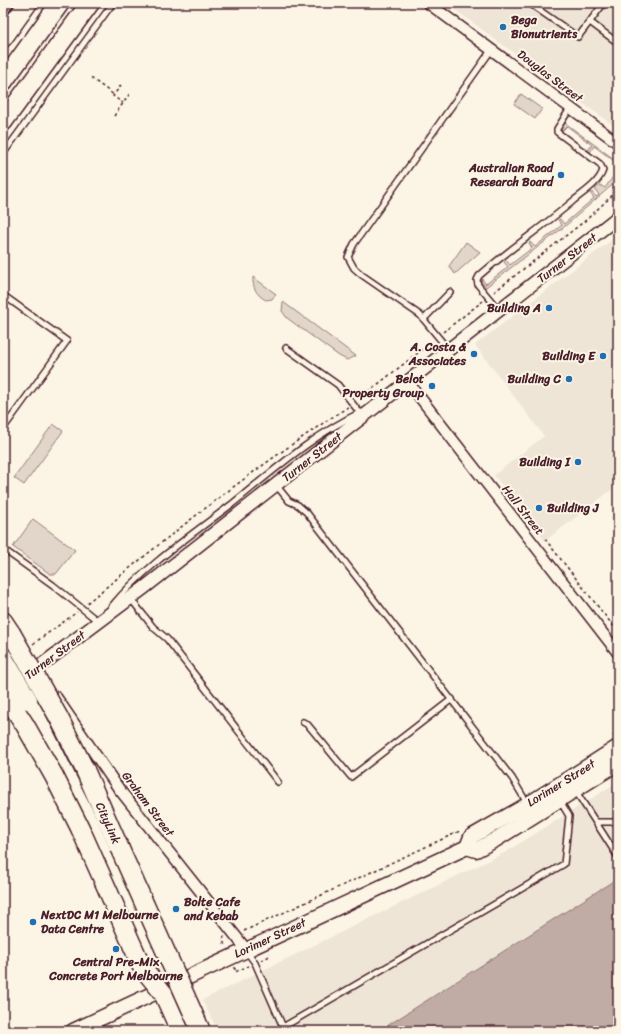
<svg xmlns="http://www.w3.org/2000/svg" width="621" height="1034" font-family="Sriracha,sans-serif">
<rect width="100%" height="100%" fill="#fcf5e5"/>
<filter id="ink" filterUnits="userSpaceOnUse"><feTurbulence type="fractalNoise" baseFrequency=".025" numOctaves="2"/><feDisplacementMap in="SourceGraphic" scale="8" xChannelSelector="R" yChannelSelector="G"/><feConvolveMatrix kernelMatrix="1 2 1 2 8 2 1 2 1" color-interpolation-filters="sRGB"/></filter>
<g filter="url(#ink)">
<g fill="#eee5d7">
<path d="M446,3H618V129L496,40Z"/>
<path d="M618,235V485L545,541L494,475L544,436L475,345Z"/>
<path d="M618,782V878L379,1031H218L202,1000L504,853Z"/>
</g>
<g fill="#e2d5ca" stroke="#967a7a">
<path d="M521,94L542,109L535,119L514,104Z"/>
<path d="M565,123L618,162V180L564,227L486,287L480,280L482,279L486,284L508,267L504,262L506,260L510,265L532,248L529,243L530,242L535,247L562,225L558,220L560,219L564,224L594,198L590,193L592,192L596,197L599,195L595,189L600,185L605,188L617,171L614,169L617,163L594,146L590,152L588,150L592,145L567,126L562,131L560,130Z"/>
<path d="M466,242L480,252L455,274L449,266Z"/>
<path d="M253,277L276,294L272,299L266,300C257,296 252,287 253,277Z"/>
<path d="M283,302L356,356L347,360L339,356L287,318L282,311Z"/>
<path d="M53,424L63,431L24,485L14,478Z"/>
<path d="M33,519L75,550L56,574H50L13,547Z"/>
</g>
<path fill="#c0aca5" stroke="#917474" d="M618,878V1031H379Z"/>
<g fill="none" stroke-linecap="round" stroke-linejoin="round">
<defs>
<g id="service">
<path d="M529,3L578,37L604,3"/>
<path d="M590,22L618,43"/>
<path d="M3,154L113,3"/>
<path d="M3,295L67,341L3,429"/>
<path d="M499,310L478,285L477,280L479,276C509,249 543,227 573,201C584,192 599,183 603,170L600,164L557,132V129L571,107"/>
<path d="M424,319L450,292"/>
<path d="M286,348L338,385L360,413"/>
<path d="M448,349L420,315L362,275L354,268L348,257L354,244L492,49"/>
<path d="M276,485L289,501L298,505L307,513L512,778L527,803"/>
<path d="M3,549L53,585L99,622"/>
<path d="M131,599L153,627L167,639L278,782"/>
<path d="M111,607C145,566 190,536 232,504C273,471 314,434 361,412"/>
<path d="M303,722L308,725L351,777L452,699"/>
<path d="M575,790L618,857"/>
<path d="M596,822H618"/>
<path d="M247,952L255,963L283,1027L564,864L569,816L560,801"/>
</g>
<g id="minor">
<path d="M428,3L618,143"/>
<path d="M408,382L618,653"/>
<path d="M56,697L119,789L246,949"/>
</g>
<path id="tertiary" d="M28,675L144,588L618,217"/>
<g id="secondary">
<path d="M467,847L476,850L495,840L618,763"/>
<path d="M73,1031L467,847L471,837L527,805L618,747"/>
</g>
<g id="motorway">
<path d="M3,4V3"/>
<path d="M3,38L28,3"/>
<path d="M3,82L60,3"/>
<path d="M3,122L90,3"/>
<path d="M3,621L11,633"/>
<path d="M28,700L89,823L150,962"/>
<path d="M85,770L119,847"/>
<path d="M163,993L180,1031"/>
</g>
</defs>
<use href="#service" stroke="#4a1f2b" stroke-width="8"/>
<use href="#minor" stroke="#4a1f2b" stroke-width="13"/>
<use href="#tertiary" stroke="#4a1f2b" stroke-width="15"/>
<use href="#secondary" stroke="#4a1f2b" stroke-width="17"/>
<use href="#motorway" stroke="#4a1f2b" stroke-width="21"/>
<g stroke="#4a1f2b" stroke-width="1.5" stroke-dasharray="3 3" stroke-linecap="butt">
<path d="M91,78L114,95"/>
<path d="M121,85L113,96L123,103"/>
<path d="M114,116L131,92"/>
<path d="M494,292L586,220L618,190"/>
<path d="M443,332L483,301"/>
<path d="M359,399L433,341"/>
<path d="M545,539L618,632"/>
<path d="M87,603C171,534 256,466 348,407"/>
<path d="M33,644L77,612"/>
<path d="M613,736L618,733"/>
<path d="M244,931L460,831"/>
<path d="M224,936L223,941L226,947"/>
<path d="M261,960L268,957L270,953"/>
<path d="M235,967V972L248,966"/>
</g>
<use href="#service" stroke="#fcf5e5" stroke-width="5"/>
<use href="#minor" stroke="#fcf5e5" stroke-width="10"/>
<use href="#tertiary" stroke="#fcf5e5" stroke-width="12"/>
<use href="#secondary" stroke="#fcf5e5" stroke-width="14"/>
<use href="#motorway" stroke="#fcf5e5" stroke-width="18"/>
<defs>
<g id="motorway-bridge">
<path d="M11,633L59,718L85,770"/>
<path d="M3,657L28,700"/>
<path d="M3,691L25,725L54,776L80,828L142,967L163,993"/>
<path d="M119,847L201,1031"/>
</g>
</defs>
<use href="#motorway-bridge" stroke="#4a1f2b" stroke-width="21" stroke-linecap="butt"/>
<use href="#motorway-bridge" stroke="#fcf5e5" stroke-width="18"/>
</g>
</g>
<g fill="#1f6fb2" stroke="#fcf5e5" stroke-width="1.5">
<circle cx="503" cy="27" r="4"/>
<circle cx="561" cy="175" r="4"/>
<circle cx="549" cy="308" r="4"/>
<circle cx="474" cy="354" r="4"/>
<circle cx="603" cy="356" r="4"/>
<circle cx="569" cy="379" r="4"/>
<circle cx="432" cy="386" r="4"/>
<circle cx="578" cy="462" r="4"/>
<circle cx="539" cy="508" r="4"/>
<circle cx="176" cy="909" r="4"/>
<circle cx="33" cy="922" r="4"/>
<circle cx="116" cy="949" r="4"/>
</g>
<g text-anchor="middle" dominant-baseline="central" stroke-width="4" stroke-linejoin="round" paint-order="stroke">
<g font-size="12" font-weight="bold" fill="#4a1f2b" stroke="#fcf5e5" text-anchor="end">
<text x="511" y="20" text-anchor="start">Bega<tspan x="511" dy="14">Bionutrients</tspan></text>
<text x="553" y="168">Australian Road<tspan x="553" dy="14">Research Board</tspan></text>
<text x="541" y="308">Building A</text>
<text x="466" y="347">A. Costa &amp;<tspan x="466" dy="14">Associates</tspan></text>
<text x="595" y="356">Building E</text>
<text x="424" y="379">Belot<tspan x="424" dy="14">Property Group</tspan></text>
<text x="561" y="379">Building C</text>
<text x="570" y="462">Building I</text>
<text x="547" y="508" text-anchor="start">Building J</text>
<text x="184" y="902" text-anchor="start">Bolte Cafe<tspan x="184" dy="14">and Kebab</tspan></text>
<text x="41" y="915" text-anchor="start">NextDC M1 Melbourne<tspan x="41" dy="14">Data Centre</tspan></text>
<text x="116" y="962" text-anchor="middle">Central Pre-Mix<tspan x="116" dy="14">Concrete Port Melbourne</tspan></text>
</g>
<g font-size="12" fill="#4a1f2b" stroke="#fcf5e5">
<text transform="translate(550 76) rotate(37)">Douglas Street</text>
<text transform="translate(567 258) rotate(-38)">Turner Street</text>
<text transform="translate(312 457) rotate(-38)">Turner Street</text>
<text transform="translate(523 510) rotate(52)">Hall Street</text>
<text transform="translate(55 655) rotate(-37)">Turner Street</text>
<text transform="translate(561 783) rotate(-32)">Lorimer Street</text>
<text transform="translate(148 804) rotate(53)">Graham Street</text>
<text transform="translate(108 823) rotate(66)">CityLink</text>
<text transform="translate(270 938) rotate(-25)">Lorimer Street</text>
</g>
</g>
<rect width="621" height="1034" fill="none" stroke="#fcf5e5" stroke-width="16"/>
<rect x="8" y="8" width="605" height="1018" fill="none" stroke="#4a1f2b" stroke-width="1.5" filter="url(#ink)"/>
</svg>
